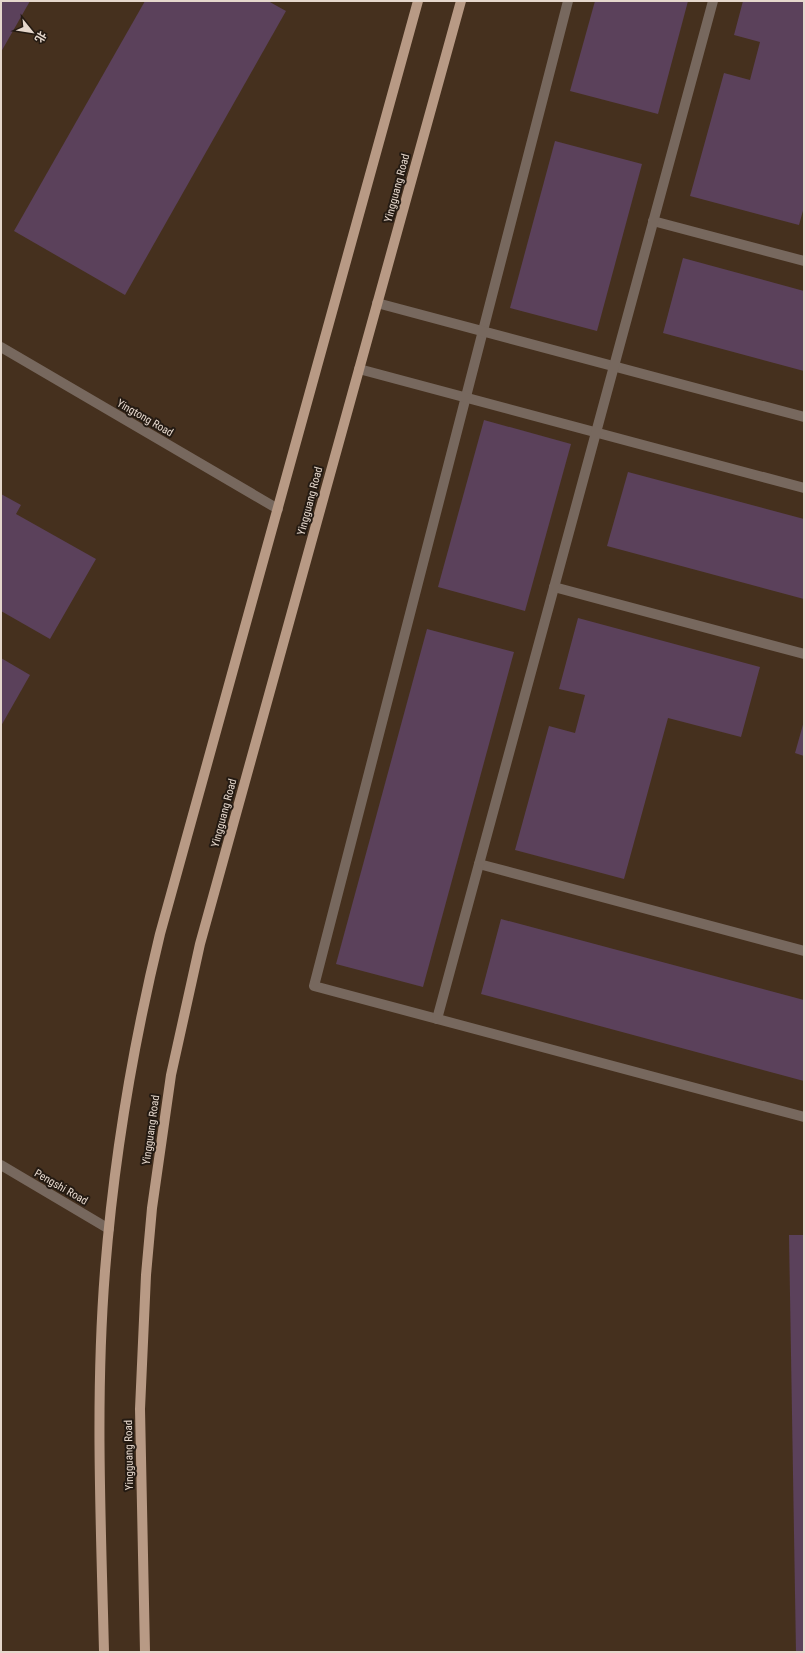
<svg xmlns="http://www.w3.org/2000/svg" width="805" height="1653" font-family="'Roboto Condensed','Noto Sans SC',sans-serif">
<rect width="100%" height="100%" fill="#45301e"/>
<g fill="#5b415b">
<path d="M1,1H30L1,52Z"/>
<path d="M145,1H268L286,11L125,295L14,231Z"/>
<path d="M595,1H688L658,114L570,91Z"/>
<path d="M743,1H804V207L799,225L690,196L724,73L750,80L760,42L734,35Z"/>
<path d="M555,141L642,164L597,331L510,308Z"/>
<path d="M683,258L804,291V371L663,333Z"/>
<path d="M484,420L571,444L525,611L438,587Z"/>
<path d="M628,472L804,519V599L607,546Z"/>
<path d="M1,494L21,505L16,514L96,559L50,639L1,611Z"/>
<path d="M578,618L760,667L741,737L668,718L624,879L515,850L549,726L575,733L585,695L559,689Z"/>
<path d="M427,629L514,652L423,987L336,964Z"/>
<path d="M1,658L30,675L1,726Z"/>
<path d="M804,721V756L795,753Z"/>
<path d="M501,919L804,1000V1081L481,994Z"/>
<path d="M789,1235H804V1652H796Z"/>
</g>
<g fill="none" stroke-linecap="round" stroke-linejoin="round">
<g stroke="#77685e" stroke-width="10">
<path d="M568,1L314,986L804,1117"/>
<path d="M653,221L804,261"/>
<path d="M377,303L804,417"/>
<path d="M1,347L278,509"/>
<path d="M359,369L804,488"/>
<path d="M554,587L804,654"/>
<path d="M479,864L804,951"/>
<path d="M437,1019L713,1"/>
<path d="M1,1165L109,1229"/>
</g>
<g stroke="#b89a85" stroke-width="10">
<path d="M104,1652C101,1525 95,1398 105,1271C114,1157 133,1045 160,934L418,1"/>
<path d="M145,1652L140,1409L146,1275L152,1208L171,1075L200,944L461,1"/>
</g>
</g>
<g text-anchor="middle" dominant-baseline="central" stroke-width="4" stroke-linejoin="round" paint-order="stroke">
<g font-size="11" fill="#e5d7cc" stroke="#241a12">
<text transform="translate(397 188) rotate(-75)">Yingguang Road</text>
<text transform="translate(145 418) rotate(30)">Yingtong Road</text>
<text transform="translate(310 501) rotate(-75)">Yingguang Road</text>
<text transform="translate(224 813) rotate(-75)">Yingguang Road</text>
<text transform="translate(151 1130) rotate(-82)">Yingguang Road</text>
<text transform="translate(61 1187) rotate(30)">Pengshi Road</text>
<text transform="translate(129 1455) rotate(-91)">Yingguang Road</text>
</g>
</g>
<rect width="805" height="1653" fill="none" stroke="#e5d7cc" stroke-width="4"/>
<g transform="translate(32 32) rotate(120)" stroke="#241a12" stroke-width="3" paint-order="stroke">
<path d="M0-3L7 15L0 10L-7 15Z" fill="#e5d7cc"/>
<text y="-6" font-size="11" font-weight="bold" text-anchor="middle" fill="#e5d7cc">北</text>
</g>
</svg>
